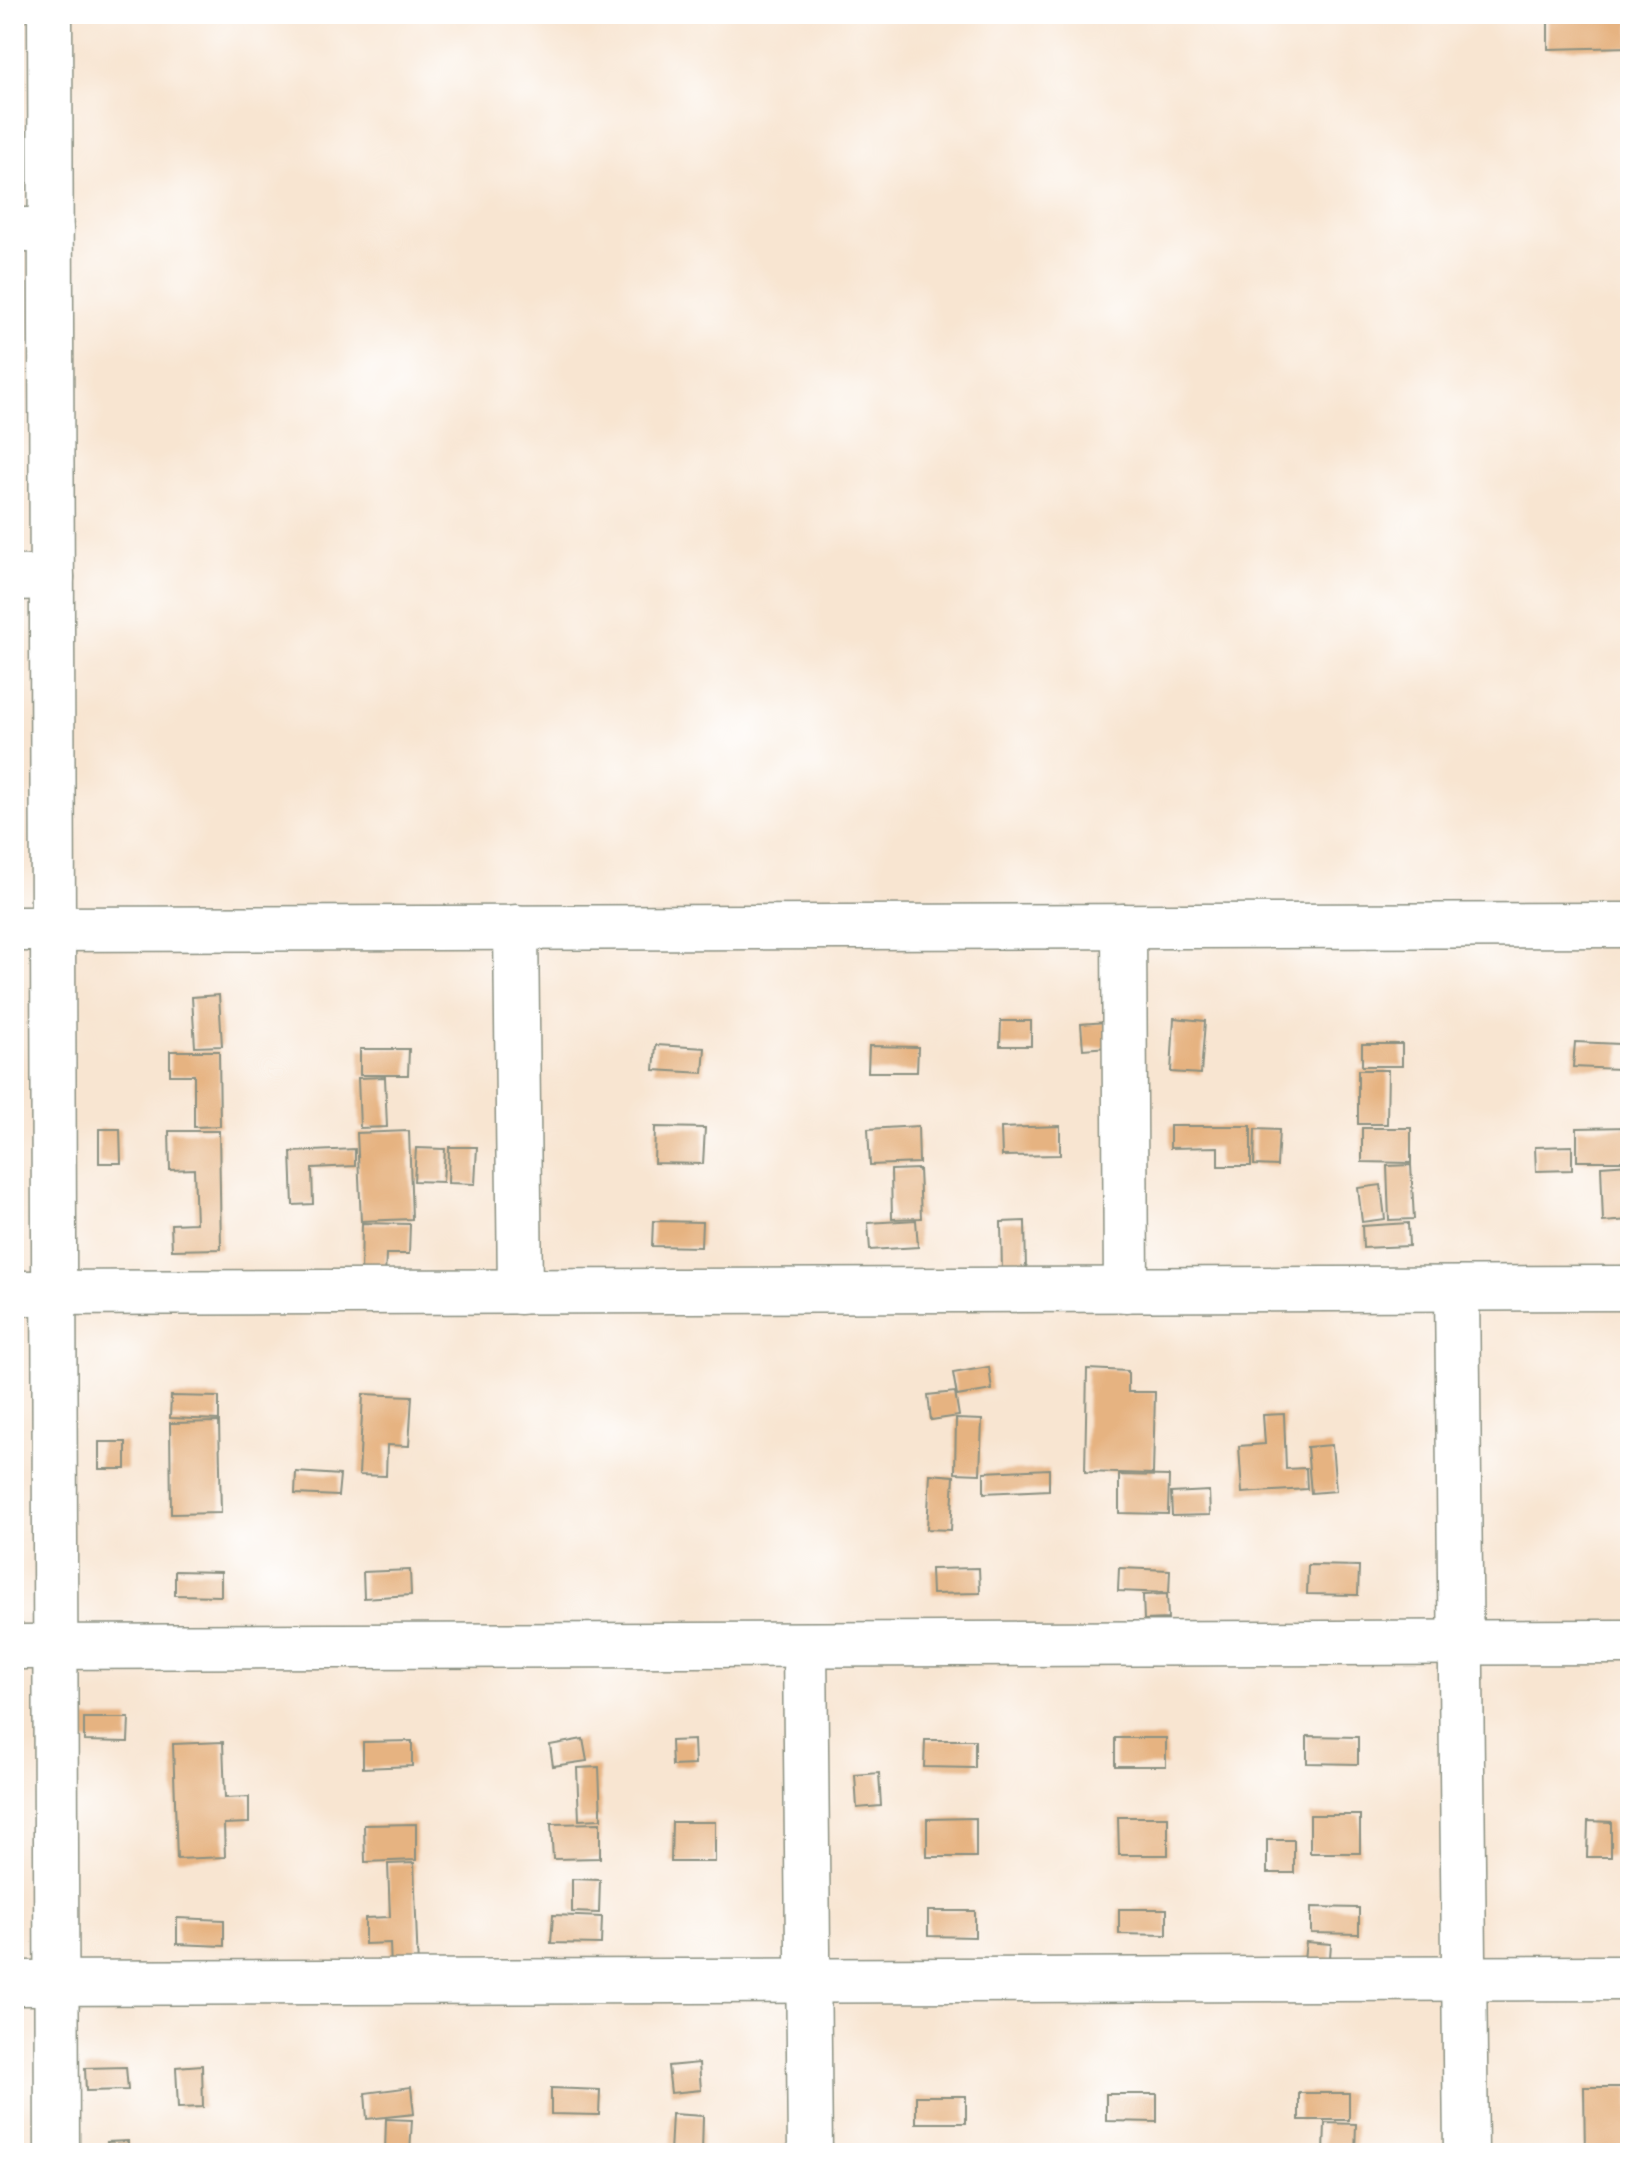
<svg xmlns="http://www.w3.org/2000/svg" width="1644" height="2167" font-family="Mali,sans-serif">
<rect width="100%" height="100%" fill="#fff"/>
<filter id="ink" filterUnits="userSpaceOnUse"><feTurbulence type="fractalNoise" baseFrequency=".0125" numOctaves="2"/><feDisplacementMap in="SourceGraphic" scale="16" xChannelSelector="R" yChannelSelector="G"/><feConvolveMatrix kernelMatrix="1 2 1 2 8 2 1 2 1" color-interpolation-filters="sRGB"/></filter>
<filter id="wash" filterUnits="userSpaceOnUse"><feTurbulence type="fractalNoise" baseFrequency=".006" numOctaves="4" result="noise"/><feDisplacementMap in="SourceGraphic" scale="32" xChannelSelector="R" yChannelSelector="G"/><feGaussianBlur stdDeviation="1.8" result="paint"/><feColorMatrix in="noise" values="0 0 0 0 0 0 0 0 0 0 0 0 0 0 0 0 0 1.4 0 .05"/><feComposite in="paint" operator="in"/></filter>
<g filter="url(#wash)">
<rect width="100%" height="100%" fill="#f8e5d1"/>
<g id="blocks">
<g fill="#e6b381">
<path d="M1548,14H1630V47L1548,49Z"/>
<path d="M219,995L222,1046L195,1047L192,997Z"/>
<path d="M1174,1018L1205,1021L1201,1074L1171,1072Z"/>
<path d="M1001,1021H1031V1046H1000Z"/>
<path d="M1106,1022L1108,1047L1083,1049L1081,1024Z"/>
<path d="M1575,1042L1620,1044L1619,1069L1573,1067Z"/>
<rect x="1362" y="1044" width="40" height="22"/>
<path d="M656,1045L705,1048L703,1073L654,1070Z"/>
<path d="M869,1046L918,1047L917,1072H868Z"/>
<path d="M360,1049H409L408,1075H360Z"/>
<path d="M170,1051H219L220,1126L194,1127V1075H170Z"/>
<path d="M1358,1070H1388L1387,1124H1358Z"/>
<path d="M385,1077L387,1127L360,1128L358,1078Z"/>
<path d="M918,1126L919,1163L870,1165L868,1129Z"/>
<path d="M1060,1126V1155L1002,1156L1001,1128Z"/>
<path d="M1170,1126H1251V1166H1218V1147L1170,1148Z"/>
<path d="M655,1127L705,1128L703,1164L654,1163Z"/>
<path d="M1630,1127L1628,1161H1577V1128Z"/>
<path d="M1362,1128H1411V1163L1362,1162Z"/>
<path d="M99,1129H120L121,1163H99Z"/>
<path d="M1255,1129L1279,1130L1277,1166L1254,1165Z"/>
<path d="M169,1131H219L221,1249L172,1250L171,1224L196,1223L194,1169L170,1170Z"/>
<path d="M409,1131L412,1219L361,1221L357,1133Z"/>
<path d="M1572,1146V1170L1536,1171L1535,1147Z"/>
<path d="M449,1147H477L475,1184L448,1183Z"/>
<path d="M416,1148L445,1149L443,1182L414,1181Z"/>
<path d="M355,1149V1166L312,1168L313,1204L293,1205L291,1152Z"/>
<path d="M1630,1164V1220L1603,1222L1601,1166Z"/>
<path d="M1411,1165L1414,1219L1389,1220L1387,1166Z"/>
<path d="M919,1169L921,1218L892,1219L891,1170Z"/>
<path d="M1381,1185L1385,1219L1362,1222L1358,1188Z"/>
<path d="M916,1220L918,1247L870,1250L868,1223Z"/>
<path d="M653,1221L702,1222L701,1247L652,1246Z"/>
<path d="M1025,1221L1026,1271L1002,1272L1001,1222Z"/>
<path d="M362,1223L410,1224L409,1254H386L385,1278L361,1277Z"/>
<path d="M1408,1223L1409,1246L1363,1248L1362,1226Z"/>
<path d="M989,1367L992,1390L957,1396L953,1373Z"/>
<path d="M1087,1369L1128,1371V1392H1155L1153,1474L1085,1472Z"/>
<path d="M955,1392L959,1416L931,1420L928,1395Z"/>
<path d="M363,1394L412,1396L409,1446L387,1445L386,1476L359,1475Z"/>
<path d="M171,1396L219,1397V1420L170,1418Z"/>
<path d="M1284,1414L1286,1469L1306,1468L1307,1489L1242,1493L1239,1446L1265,1444L1263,1415Z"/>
<path d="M956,1419L982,1420L980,1474L955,1473Z"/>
<path d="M219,1422L221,1513L171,1514L170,1423Z"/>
<rect x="99" y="1442" width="27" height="27"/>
<path d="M1332,1445L1336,1491L1311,1493L1307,1447Z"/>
<path d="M1049,1469V1490L984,1493V1472Z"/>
<path d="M296,1472L340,1475L338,1496L295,1494Z"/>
<path d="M930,1474L954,1476L951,1530L927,1529Z"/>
<path d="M1119,1475L1169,1476L1168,1514L1119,1513Z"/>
<path d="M1209,1491L1210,1515L1172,1516L1171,1493Z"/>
<path d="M1308,1565L1359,1566L1358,1595L1307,1594Z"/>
<path d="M979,1568L980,1593L932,1594L931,1569Z"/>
<path d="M1119,1568L1170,1570L1169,1593L1118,1591Z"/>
<path d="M410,1570L411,1595L364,1598L363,1572Z"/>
<path d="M175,1571L221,1572V1596L175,1595Z"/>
<path d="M1167,1594L1168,1619L1144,1620L1143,1595Z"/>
<path d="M84,1718H129L128,1742L84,1741Z"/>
<path d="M1307,1736L1358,1737V1764L1307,1763Z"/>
<rect x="1115" y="1738" width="51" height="28"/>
<path d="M583,1739L587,1761L553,1766L550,1745Z"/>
<path d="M694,1740L695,1765L672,1766L671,1741Z"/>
<path d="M925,1740H975V1768L924,1767Z"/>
<path d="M412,1741V1766L363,1768V1742Z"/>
<path d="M223,1742L225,1798L249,1797V1823L224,1824L225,1857L177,1859L173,1744Z"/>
<path d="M599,1767L601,1819L579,1820L577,1768Z"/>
<path d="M879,1773L881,1806L857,1808L855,1775Z"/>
<rect x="1310" y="1815" width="50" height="38"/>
<path d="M1118,1817H1168V1855H1119Z"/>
<path d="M976,1818V1857H927V1819Z"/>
<path d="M1588,1821L1611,1822V1857H1587Z"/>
<path d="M672,1822H715V1862H671Z"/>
<path d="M600,1823V1858L553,1859L551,1824Z"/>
<path d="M416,1824V1860L365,1862L364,1825Z"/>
<rect x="1267" y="1840" width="27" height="33"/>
<path d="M414,1863L418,1969H391L390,1943L365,1944V1918L390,1917L388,1864Z"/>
<path d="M572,1879L600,1880L599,1913L572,1912Z"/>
<path d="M1311,1907L1359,1908V1934L1311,1933Z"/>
<path d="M1119,1909H1167V1935L1119,1934Z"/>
<path d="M928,1911H975V1937L928,1936Z"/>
<path d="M553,1915L602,1917L601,1944L551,1943Z"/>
<path d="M177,1918L224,1920V1946L177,1944Z"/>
<path d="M1306,1942L1331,1944L1329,1971L1303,1969Z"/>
<path d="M699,2063L701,2090L671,2093L668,2066Z"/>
<path d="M202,2065L203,2107L178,2108L176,2067Z"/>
<path d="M126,2067L128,2090L86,2091L85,2068Z"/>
<path d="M411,2087L414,2114L367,2119L365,2093Z"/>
<path d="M1584,2087H1630V2153H1585Z"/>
<path d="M551,2088L600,2090L599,2115L551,2114Z"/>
<rect x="1299" y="2093" width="50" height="27"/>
<path d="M1106,2094H1157V2122L1106,2121Z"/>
<rect x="916" y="2096" width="50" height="27"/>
<path d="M672,2114L703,2116L702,2153H670Z"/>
<path d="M386,2119L412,2120L410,2153H385Z"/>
<path d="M1325,2123L1356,2124L1355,2153H1324Z"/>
<path d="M128,2141V2153H108L107,2142Z"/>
</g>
</g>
</g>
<g filter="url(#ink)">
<use href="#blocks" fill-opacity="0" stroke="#8c9182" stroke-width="2"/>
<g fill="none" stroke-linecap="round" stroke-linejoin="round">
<defs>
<g id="minor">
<path d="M50,14L57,2153"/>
<path d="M14,230H51"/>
<path d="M14,578L52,577"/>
<path d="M1124,926L1126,1290"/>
<path d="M516,927L520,1292"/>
<path d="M14,929L1630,925"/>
<path d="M1457,1289L1466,2153"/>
<path d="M14,1293L1630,1288"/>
<path d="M805,1645L810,2153"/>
<path d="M14,1647L1630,1642"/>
<path d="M14,1983L1630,1978"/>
</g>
</defs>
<use href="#minor" stroke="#8c9182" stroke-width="47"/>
<use href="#minor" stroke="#fff" stroke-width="44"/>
</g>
</g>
<rect width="1644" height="2167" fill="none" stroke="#fff" stroke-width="48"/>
</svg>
